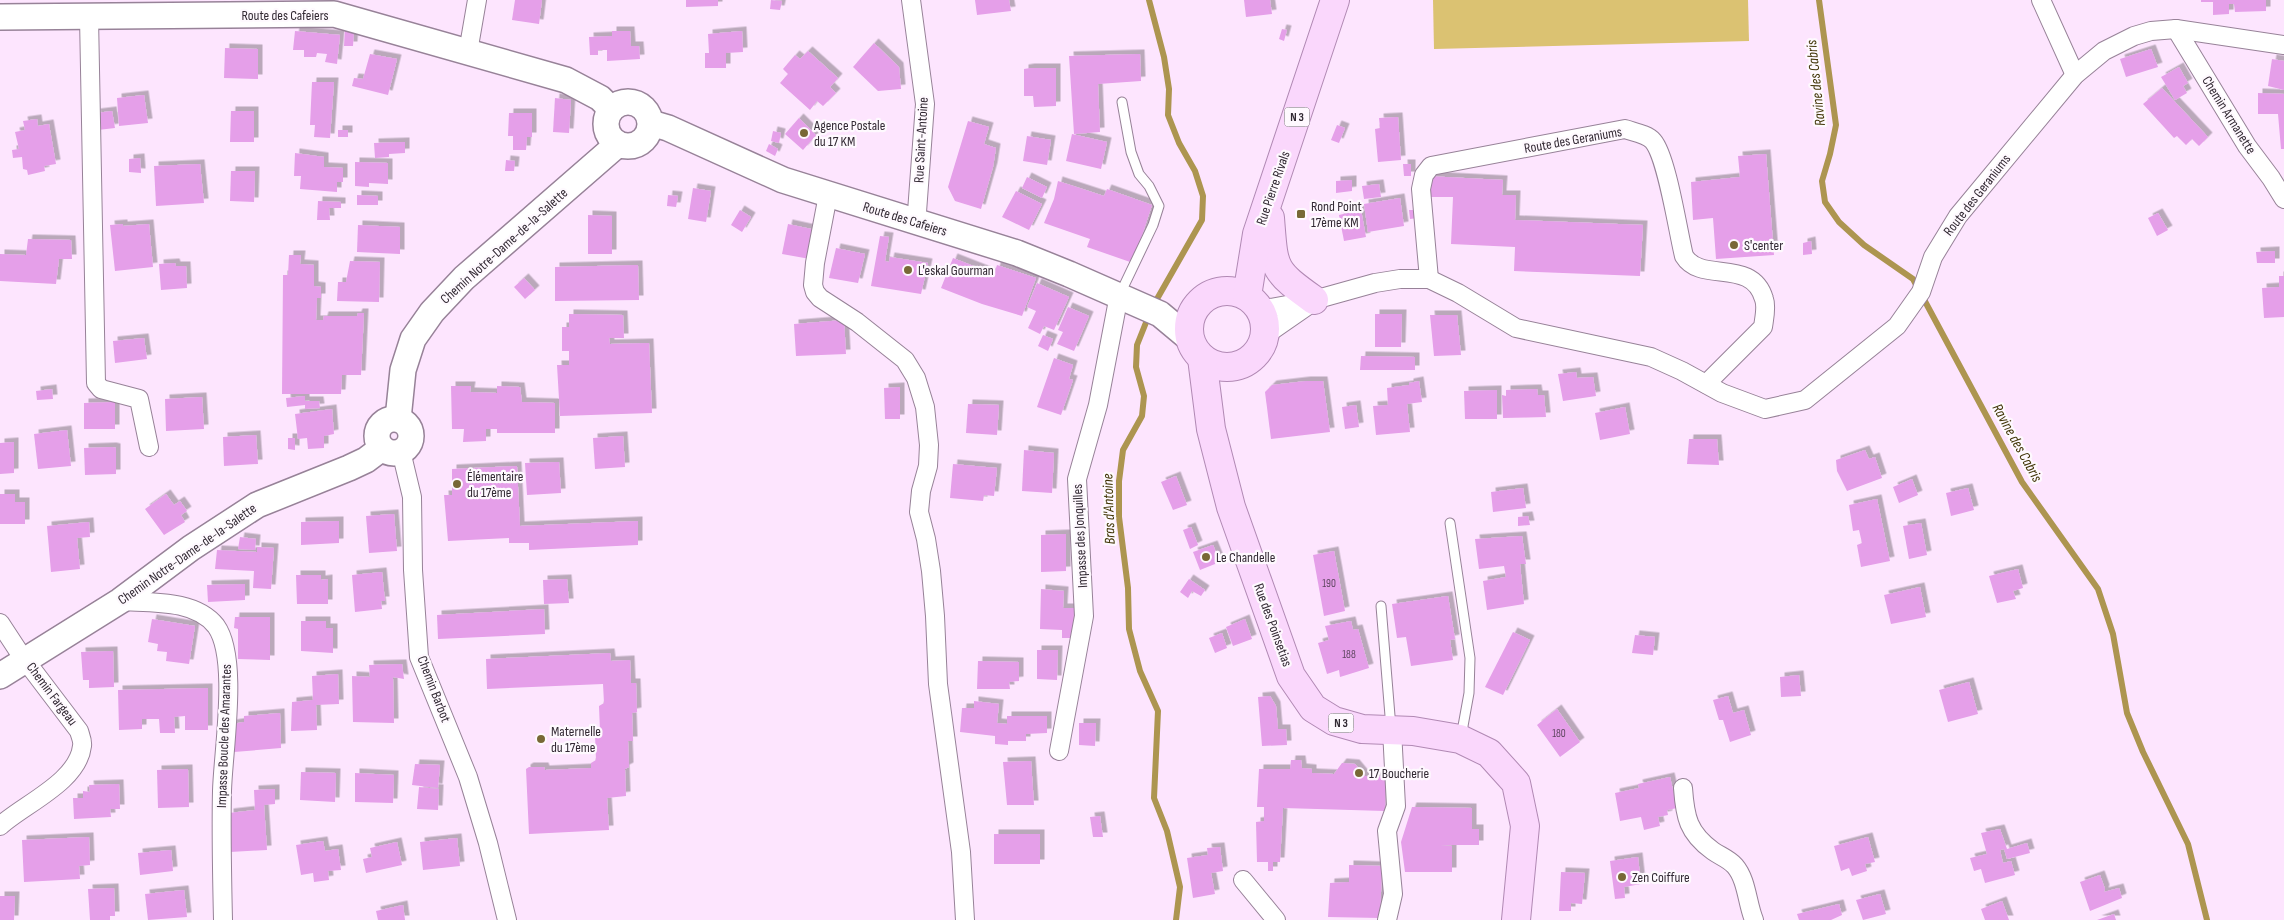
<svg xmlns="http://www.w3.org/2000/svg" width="2284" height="920" font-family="'Sofia Sans Condensed',sans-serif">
<defs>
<filter id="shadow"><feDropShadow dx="4.5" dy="-4.5" stdDeviation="0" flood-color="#0004"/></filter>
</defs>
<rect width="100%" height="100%" fill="#fde5fe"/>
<path fill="#dbc272" d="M1433,0H1748L1749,41L1434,49Z"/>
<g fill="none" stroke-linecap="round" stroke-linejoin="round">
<g stroke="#ad9550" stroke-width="6">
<path d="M1149,0L1164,57L1169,89L1168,115L1179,143L1195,171L1203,196L1202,220L1153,306"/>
<path d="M1819,0L1836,125L1830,154L1822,181L1825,202L1839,222L1864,245L1913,279L2022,482L2098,589L2113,634L2127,713L2143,752L2188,844L2207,920"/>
<path d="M1149,315L1137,345L1136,367L1144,396L1142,416L1123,450L1119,481V517L1128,588L1129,629L1140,671L1158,711L1154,798L1167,831L1180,887L1176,920"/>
</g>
</g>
<g fill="#e59fe9" filter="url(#shadow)">
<path d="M515,0H542L539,24L512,20Z"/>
<path d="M686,0H718V6L686,7Z"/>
<path d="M771,0L782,1L780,10L770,9Z"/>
<path d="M975,0H1009L1011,11L977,15Z"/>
<path d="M1244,0H1270L1272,14L1246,17Z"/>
<path d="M2201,0H2266V11L2235,12L2234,4H2229V14L2213,15V2H2201Z"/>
<path d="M345,28L354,29L353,46H344Z"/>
<path d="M1282,29L1287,30L1284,41L1279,39Z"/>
<path d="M295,31L340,35L337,64L325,62L327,54L317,53L316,57H304V50H293Z"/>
<path d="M612,31H630L631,46H639L640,59L607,61V50H598V55H590L589,37L612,36Z"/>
<path d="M742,31L743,52L726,53V68H705V53H709L708,34Z"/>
<path d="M874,43L899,67L901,89L878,91L853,67Z"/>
<path d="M225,48L258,49V79L224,78Z"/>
<path d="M2151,49L2158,67L2126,77L2120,59Z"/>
<path d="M808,51L838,78L830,87L836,93L823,106L817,101L810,110L780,83L788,74L783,69L795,55L800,59Z"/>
<path d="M370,54L397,59L388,95L352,86L354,78L363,79Z"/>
<path d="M1140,54L1141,81L1098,84L1100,132L1074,134L1069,56Z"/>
<path d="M2272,59L2284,61V90L2268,86Z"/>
<path d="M2179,67L2188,83L2183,86L2187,93L2175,100L2161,77Z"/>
<path d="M1030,68H1056V106L1034,107L1033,96H1024V69Z"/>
<path d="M312,82H334L330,138L314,137L315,125H310Z"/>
<path d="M2162,88L2208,137L2199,146L2192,139L2186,145L2177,136L2174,138L2143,104Z"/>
<path d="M2258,93L2284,94V149H2281L2278,114H2258Z"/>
<path d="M144,95L148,123L119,126L117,98Z"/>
<path d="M555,98L571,100L569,133L553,132Z"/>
<path d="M112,111L115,128L98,130L96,113Z"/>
<path d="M231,111H254V142H230Z"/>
<path d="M509,113H532V137H527L526,150H513V136H508Z"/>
<path d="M1398,117L1401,160L1378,162L1375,129L1380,128L1379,118Z"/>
<path d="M799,118L816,135L803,150L785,134Z"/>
<path d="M37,119L38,126L49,124L56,164L44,166L45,171L28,175L27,170L23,169L22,157L13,158L12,150L19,149L15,132L25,130L23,121Z"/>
<path d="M968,121L989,127L984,144L996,148L993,167L981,209L955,201L948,187Z"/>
<path d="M1337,125L1345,128L1339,143L1331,140Z"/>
<rect x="338" y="130" width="10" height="7"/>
<path d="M773,131L781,133L779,143L771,141Z"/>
<path d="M1072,134L1107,142L1101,169L1066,161Z"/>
<path d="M1027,136L1051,140L1047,165L1023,161Z"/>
<path d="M405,142V153L389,154V157L375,158L374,143Z"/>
<path d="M769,144L778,149L775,156L766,151Z"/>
<path d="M295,153L324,157V167L343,168V182H337V192L300,189L301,176H294Z"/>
<path d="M1766,154L1774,255L1716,259L1713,218L1693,220L1691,182L1740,177L1738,156Z"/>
<path d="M140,158L141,173L129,172V159Z"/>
<path d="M506,160L515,161L514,171H505Z"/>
<path d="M355,162L388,163V184L369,183V187L355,186Z"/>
<path d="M200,164L204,203L156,206L154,166Z"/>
<path d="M1403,164H1411V176H1404Z"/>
<path d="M231,171H255L254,202L230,201Z"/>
<path d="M1426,176L1503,180L1502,195H1516L1515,220L1643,225L1640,276L1514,271L1515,247L1451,244L1453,197H1427Z"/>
<path d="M1027,177L1047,187L1042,198L1022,188Z"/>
<path d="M1352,180V191L1336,193V181Z"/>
<path d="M1058,181L1104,196L1107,189L1152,205L1133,263L1087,247L1090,239L1044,223L1054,199Z"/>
<path d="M1379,184L1381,197L1364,199L1362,186Z"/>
<path d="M693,188L711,191L706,222L688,219Z"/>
<path d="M1016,191L1042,204L1029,230L1002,217Z"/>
<path d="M357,195L378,196V205H357Z"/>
<path d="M668,195L678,196L676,207L667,206Z"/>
<path d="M1400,198L1404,226L1368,232L1364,204Z"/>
<path d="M318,201L341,202V208H329L330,220H317Z"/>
<path d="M740,210L751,217L742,232L731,225Z"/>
<path d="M1361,210L1366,237L1344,241L1339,215Z"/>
<path d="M1409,210H1417L1418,218L1410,219Z"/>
<path d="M2158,213L2168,230L2157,236L2148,218Z"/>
<path d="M588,215L612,216V254H588Z"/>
<path d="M123,224V226L149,224L153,267L115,271L110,225Z"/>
<path d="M788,224L816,230L810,259L782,254Z"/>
<path d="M358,225L400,227V254L357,252Z"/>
<path d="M880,236L889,237L885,261L889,262L890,257L928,263L921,294L871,286Z"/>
<path d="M28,239L71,240L72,259H59L56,284L0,281V254L26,255Z"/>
<path d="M1811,241L1812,254L1803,255V243Z"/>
<path d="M836,248L865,254L858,283L829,278Z"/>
<path d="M2275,251V263H2257L2256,252Z"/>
<path d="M289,255H301L300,264L314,265V286L321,287V298H317L316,320H323L324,316H357L358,313H364L361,375H342L341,394H282L283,275H288Z"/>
<path d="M953,258L994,274L997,265L1036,278L1022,316L982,304L941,288Z"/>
<path d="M350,261L380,262L379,302L337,301L338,282H346Z"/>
<path d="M175,263L176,266H186L187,288L161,290L159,264Z"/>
<path d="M638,265L639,300L555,301V267Z"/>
<path d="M2279,276H2284V317L2264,318L2262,288L2279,287Z"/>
<path d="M524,278L535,290L525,299L514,287Z"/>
<path d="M1037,283L1069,297L1054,330L1044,326L1040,334L1028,328L1036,311L1027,307Z"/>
<path d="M1068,307L1089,316L1074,351L1057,344L1063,332L1058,330Z"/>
<path d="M569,314L623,315L624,338H609L610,344L649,343L652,413L560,416L557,365H569V351H562V327H569Z"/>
<path d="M1375,314H1402L1401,347H1375Z"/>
<path d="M1430,315H1457L1461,355L1434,356Z"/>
<path d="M844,320L846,354L796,356L794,324Z"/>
<path d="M1043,335L1053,339L1048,351L1038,346Z"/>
<path d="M144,338L147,359L115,363L113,341Z"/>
<path d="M1361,356L1415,357V370H1360Z"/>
<path d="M1054,358L1073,365L1069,379L1073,380L1061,415L1037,407Z"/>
<path d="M1576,372L1577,378L1593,377L1596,396L1563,401L1558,374Z"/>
<path d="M1306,381H1323L1330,432L1271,439L1265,392L1272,385Z"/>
<path d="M1419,381L1422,402L1407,404L1410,432L1376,435L1373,406L1388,405L1387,388L1409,385V383Z"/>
<path d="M451,386H471L470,392L497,393V386L520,387L522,402L555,403V433H497V429H486V441L463,442L464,429H452Z"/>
<path d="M900,387V419H885L884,388Z"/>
<path d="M52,389L53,399L37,400L36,391Z"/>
<path d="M1537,389L1538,395H1544L1546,417L1503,418L1502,395L1506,396V390Z"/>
<path d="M1497,390V419H1465L1464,391Z"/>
<path d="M305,396V401H319L320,408L305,409V405L287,407L286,398Z"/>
<path d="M202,397L204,429L166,431L165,399Z"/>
<path d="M115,402V429H84V403Z"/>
<path d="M968,404L999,405L997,435L966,433Z"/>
<path d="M1356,405L1359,427L1345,429L1342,407Z"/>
<path d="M1625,407L1630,434L1600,440L1595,413Z"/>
<path d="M332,409L334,434L324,436V448L308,449L307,438L298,439L295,414Z"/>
<path d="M67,430L71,466L38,469L34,434Z"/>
<path d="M256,435L258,464L224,466L223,437Z"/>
<path d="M623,436L625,467L595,469L593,438Z"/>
<path d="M288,438H295V450L288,449Z"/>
<path d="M1689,439H1717L1719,465L1687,464Z"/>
<path d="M14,442V473L0,474V443Z"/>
<path d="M112,447L116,448V474L85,475L84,448Z"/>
<path d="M1024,450L1054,453L1052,493L1022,491Z"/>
<path d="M1865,450L1869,459L1875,457L1882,478L1847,491L1837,471L1836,460Z"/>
<path d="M559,462L561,493L527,495L525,463Z"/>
<path d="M953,464L997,468L994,496L984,495L983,501L950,498Z"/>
<path d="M517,466L520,526L638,521V545L529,550V543H509V538L448,541L444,495H452V469Z"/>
<path d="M1176,476L1187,505L1173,510L1161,482Z"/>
<path d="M1912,479L1918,495L1899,503L1893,487Z"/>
<path d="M1523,488L1526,508L1493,512L1491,492Z"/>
<path d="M1968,488L1974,510L1951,516L1946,493Z"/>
<path d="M0,494H15V502H25V524H0Z"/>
<path d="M166,494L174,505L180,501L187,511L181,515L185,522L164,535L145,509Z"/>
<path d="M1877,499L1890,561L1861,567L1857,545L1862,543L1859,530L1853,531L1849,505Z"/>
<path d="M394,514L397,551L369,553L366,516Z"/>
<path d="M1528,516L1530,525L1518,526V517Z"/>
<path d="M339,521V543L301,545V522Z"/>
<path d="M89,522L90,537L77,538L80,569L51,572L47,526Z"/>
<path d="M1921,523L1927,555L1909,559L1903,526Z"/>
<path d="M1191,527L1198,545L1190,549L1183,530Z"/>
<path d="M1066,534V571L1041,572V535Z"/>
<path d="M1522,536L1526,564H1520L1524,604L1487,610L1483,581L1506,577L1504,566L1479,569L1475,539Z"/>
<path d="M240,537L256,539L255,550L238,549Z"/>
<path d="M1213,545L1220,562L1200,570L1193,552Z"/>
<path d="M257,547L274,548L271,589L253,588L254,571L215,569L217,550L257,552Z"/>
<path d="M1334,551L1345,611L1324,616L1313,555Z"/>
<path d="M2018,569L2023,588L2013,591L2016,599L1997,603L1989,576Z"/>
<path d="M382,572L385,601H381L382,609L355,612L352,575Z"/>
<path d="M296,575H321V580L328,579V604H297Z"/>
<path d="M567,579L569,603L544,604L543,580Z"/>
<path d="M1189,579L1205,590L1201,596L1192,591L1188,598L1180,592Z"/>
<path d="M245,584V600L208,602L207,585Z"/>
<path d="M1920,587L1926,617L1891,624L1884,595Z"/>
<path d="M1041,589L1064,591L1063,608H1074L1073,638H1062V630L1040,629Z"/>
<path d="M1448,596L1455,639L1450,640L1453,660L1411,666L1406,637L1397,638L1392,604Z"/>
<path d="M544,609L545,634L438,639L437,615Z"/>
<path d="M235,617H270V660L238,659V629L234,628Z"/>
<path d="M152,619L195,626L189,664L166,661L167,652L157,651L158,644L148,642Z"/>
<path d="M1245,619L1252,639L1233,646L1226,627Z"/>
<path d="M301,621H326V628H333V653L301,651Z"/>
<path d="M1351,621L1353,630L1358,629L1369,668L1340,677L1339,670L1327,674L1318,643L1329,640L1325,626Z"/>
<path d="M1513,632L1530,640L1503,695L1485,687Z"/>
<path d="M1222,633L1227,648L1215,653L1209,638Z"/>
<path d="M1635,635L1655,637L1653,655L1632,653Z"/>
<path d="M1037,650H1058L1057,680L1037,679Z"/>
<path d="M113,651L114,687L89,688V680H83L81,652Z"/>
<path d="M610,653L611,661L630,660L631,683H636L637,712L632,713L633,741H628L629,767L625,769L626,796L607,798L609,830L529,834L526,769L529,767H544L545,770L591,768V763L596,760L595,735L600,731L599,706L604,703L603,684L487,689L486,659Z"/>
<path d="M978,661L1019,662V681L1009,682L1010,689H977Z"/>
<path d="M402,664L404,679L393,677L394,723L353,722L352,676L370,677L369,665Z"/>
<path d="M338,674L339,704L316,705L317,730L291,731L292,702L313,700L312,676Z"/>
<path d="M1799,675L1801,696L1781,697L1780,677Z"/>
<path d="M1969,682L1978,714L1948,722L1939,690Z"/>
<path d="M208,688V730H185V716L174,717L175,733H160L159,719H142V729L119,730L118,690Z"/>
<path d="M1270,696L1276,706L1278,729H1286L1287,745L1262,746L1258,697Z"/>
<path d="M1728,696L1733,713L1744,710L1751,735L1730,742L1723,720H1719L1713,700Z"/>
<path d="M974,701L999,704L997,723L1007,724V716H1047V733L1026,734V741H1008V745L995,744V736L960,732L962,708H974Z"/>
<path d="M1557,709L1580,742L1560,757L1537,725Z"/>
<path d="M280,713L281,748L234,752L232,724L244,722V716Z"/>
<path d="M1079,723H1096L1095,746L1079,745Z"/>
<path d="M1291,760H1301L1302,768L1312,769V773L1334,774L1342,763L1355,764L1365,776L1386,777L1385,811L1283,808L1280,862H1273V871H1268V862H1257L1256,822L1264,821V807H1257L1259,769H1290Z"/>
<path d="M1031,761L1034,805H1007L1003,762Z"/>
<path d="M415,764L440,765L438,788L412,785Z"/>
<path d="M188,769L189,807L158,808L157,770Z"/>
<path d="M301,772L336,773L335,802L300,800Z"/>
<path d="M355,773L394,775L393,803L355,802Z"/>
<path d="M1670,777L1677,808L1667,810L1668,815L1658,817L1660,826L1644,830L1641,817L1620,821L1615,793L1639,788L1638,784Z"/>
<path d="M119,784L120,809H110L111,817L74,819L73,798H83V791L90,792L89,785Z"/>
<path d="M419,787L439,789L438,810L417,809Z"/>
<path d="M275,789V804L264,805L267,850L230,852L229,813L255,810L254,790Z"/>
<path d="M1412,807L1472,808V829H1479V845H1440L1452,846V872H1405L1401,842Z"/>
<path d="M1100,816L1103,837H1093L1090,817Z"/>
<path d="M2000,829L2007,849L2027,843L2030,853L2007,859L2004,849L2000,850L2003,863L2011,861L2015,875L1985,883L1981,869L1974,871L1970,858L1987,854L1981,833Z"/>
<rect x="994" y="834" width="46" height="30"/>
<path d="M89,837L90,865L79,866L80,879L24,882L22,840Z"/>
<path d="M1868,837L1875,862L1865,864L1867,871L1852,876L1849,868L1841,871L1834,846Z"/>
<path d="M457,838L460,866L423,870L420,842Z"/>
<path d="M323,841L325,851L338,849L341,870L328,871L329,880L314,882L313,873L301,875L296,845Z"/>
<path d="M397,842L402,865L366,873L363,859L372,857L370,848Z"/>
<path d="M1220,847L1223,871L1211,873L1215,894L1193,898L1187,858L1208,855L1207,848Z"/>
<path d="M171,850L173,871L140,875L138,853Z"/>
<path d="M1638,857L1641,884L1624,887L1625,898L1615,899L1610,861Z"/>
<path d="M1349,865L1382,866L1380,918L1328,917L1330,883L1349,882Z"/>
<path d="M1561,872L1585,873L1582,904L1571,903V911H1559Z"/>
<path d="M2100,875L2105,889L2104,892L2119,888L2122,898L2090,911L2080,882Z"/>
<path d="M114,888L115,916H110V920H90L88,889Z"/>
<path d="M184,890L187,917L148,920L145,894Z"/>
<path d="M1880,894L1886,914L1863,920L1856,900Z"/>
<path d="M0,896H15L14,920H0Z"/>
<path d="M2002,901L2009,920H1985L1981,909Z"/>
<path d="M1839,904L1842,915L1831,920H1799L1797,914Z"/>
<path d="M403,905L405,920H378L376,911Z"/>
<path d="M2114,914L2116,920H2097Z"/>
</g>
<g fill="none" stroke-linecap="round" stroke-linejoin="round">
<defs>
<g id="lane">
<path d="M1120,294L1153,225L1159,206L1149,186L1139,174L1131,152L1122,102"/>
<path d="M1450,523L1470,658L1469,693L1461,737"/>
<path d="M1381,606L1391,728"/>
</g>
<g id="street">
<path d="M911,0L925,104L917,212L915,221"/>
<path d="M2041,0L2075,75"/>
<path d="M89,17L96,383L101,389L139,399L149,447"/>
<path d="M2176,29L2247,146L2271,178L2284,199"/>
<path d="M468,52L477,0"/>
<path d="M828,195L815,263L813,285L815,292L820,298L857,322L905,360L916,378L925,407L929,445L928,466L921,491L919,512L926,539L931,571L935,616L938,684L961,852L965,920"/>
<path d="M1429,279L1421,189L1424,175L1431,166L1625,129C1633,132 1647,134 1653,141C1667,157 1678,232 1684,256C1701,284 1752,257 1764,299C1767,307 1764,319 1763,327L1706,384"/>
<path d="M1260,310L1314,300L1375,283L1400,279H1429L1458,293L1516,328L1651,357L1682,371L1722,393L1765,409L1805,400L1897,326L1921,292L1933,257L1958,216L2075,75L2104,51L2134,36L2151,31L2176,29L2284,45"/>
<path d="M1264,336L1310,304"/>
<path d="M401,451L412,497L413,570L419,657L468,777L488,843L507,920"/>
<path d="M120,601C150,603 195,599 216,626C239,658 223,751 222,791C221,834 222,877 223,920"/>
<path d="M0,623L19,652L79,731C80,735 83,741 82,746C78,782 24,804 0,826"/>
<path d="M1059,751L1084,616L1077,479L1098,405L1119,295"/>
<path d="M1683,788C1685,817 1688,833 1713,851C1720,856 1729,859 1735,866C1747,880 1747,903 1754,920"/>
<path d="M1243,880L1276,920"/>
<path d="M1387,920L1393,894L1387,831L1396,806L1392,730"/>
</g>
<g id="secondary">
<path d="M0,17L334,14L566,80L600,98L611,109"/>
<circle cx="628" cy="124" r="22"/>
<path d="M651,123L668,128L783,180L1017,253L1069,274L1160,314L1190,339"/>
<circle cx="394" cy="436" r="17"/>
<path d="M398,419L403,370L413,339L432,312L464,278L618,144"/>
<path d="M0,676L120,601L191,548L257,505L349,468L366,460L382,448"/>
</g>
<g id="primary">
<path d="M1270,218C1274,269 1272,270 1314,300"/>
<circle cx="1227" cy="329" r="38"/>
<path d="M1247,296L1257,234L1335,0"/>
<path d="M1202,358L1211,429L1231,507L1291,676L1313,708L1334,721L1362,729L1413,731L1460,739L1489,753L1516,783L1525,826L1516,920"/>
</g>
</defs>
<use href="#lane" stroke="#978298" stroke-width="11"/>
<use href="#street" stroke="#978298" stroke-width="20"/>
<use href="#secondary" stroke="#978298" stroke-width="28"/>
<use href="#primary" stroke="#b189b4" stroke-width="30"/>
<use href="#lane" stroke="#fff" stroke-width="9"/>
<use href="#street" stroke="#fff" stroke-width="18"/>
<use href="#secondary" stroke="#fff" stroke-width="25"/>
<use href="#primary" stroke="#fad7fc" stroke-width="28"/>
</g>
<g fill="#786836" stroke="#fef9fe" stroke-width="2">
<circle cx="804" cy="133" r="5"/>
<rect x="1296" y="209" width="10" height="10" rx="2.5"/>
<circle cx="1734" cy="245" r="5"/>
<circle cx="908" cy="270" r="5"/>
<circle cx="457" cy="484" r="5"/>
<circle cx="1206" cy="557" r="5"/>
<circle cx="541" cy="739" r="5"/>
<circle cx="1359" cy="773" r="5"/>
<circle cx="1622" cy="877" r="5"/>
</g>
<g text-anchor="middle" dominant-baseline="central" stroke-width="4.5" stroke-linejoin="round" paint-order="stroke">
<g font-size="11" fill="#5f4660">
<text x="1329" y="583">190</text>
<text x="1349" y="654">188</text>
<text x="1559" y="733">180</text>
</g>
<g fill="#fef9fe" stroke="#6f6770" stroke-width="1">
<rect x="1284.5" y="107.5" width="25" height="19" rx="4"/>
<rect x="1328.5" y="713.5" width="25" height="19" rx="4"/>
</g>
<g font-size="12" font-weight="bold" fill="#322933">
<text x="1297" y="117">N 3</text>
<text x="1341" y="723">N 3</text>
</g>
<g font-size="14" fill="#322933" stroke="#fef9fe">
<text x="285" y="15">Route des Cafeiers</text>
<text transform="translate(2229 115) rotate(58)">Chemin Armanette</text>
<text transform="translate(921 140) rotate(-87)">Rue Saint-Antoine</text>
<text transform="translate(1573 140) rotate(-10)">Route des Geraniums</text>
<text transform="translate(1273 188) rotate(-71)">Rue Pierre Rivals</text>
<text transform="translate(1977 195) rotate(-52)">Route des Geraniums</text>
<text transform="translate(905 219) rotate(17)">Route des Cafeiers</text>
<text transform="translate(504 246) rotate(-42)">Chemin Notre-Dame-de-la-Salette</text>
<text transform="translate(1080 536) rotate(-93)">Impasse des Jonquilles</text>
<text transform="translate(187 554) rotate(-35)">Chemin Notre-Dame-de-la-Salette</text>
<text transform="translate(1273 625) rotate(70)">Rue des Poinsetias</text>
<text transform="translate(434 689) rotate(69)">Chemin Barbot</text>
<text transform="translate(52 694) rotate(53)">Chemin Fargeau</text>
<text transform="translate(224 736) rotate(-88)">Impasse Boucle des Amarantes</text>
</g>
<g font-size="14" fill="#322933" stroke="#fef9fe" text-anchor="start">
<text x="814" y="125">Agence Postale<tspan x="814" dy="16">du 17 KM</tspan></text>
<text x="1311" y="206">Rond Point<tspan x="1311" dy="16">17ème KM</tspan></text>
<text x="1744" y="245">S'center</text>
<text x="918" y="270">L'eskal Gourman</text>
<text x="467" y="476">Élémentaire<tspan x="467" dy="16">du 17ème</tspan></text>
<text x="1216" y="557">Le Chandelle</text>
<text x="551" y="731">Maternelle<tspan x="551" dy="16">du 17ème</tspan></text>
<text x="1369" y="773">17 Boucherie</text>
<text x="1632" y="877">Zen Coiffure</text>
</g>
<g font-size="15" font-style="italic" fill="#413507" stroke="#fef9fe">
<text transform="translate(1816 83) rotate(-96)">Ravine des Cabris</text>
<text transform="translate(2017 443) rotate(61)">Ravine des Cabris</text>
<text transform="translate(1109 509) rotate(-92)">Bras d'Antoine</text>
</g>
</g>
</svg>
